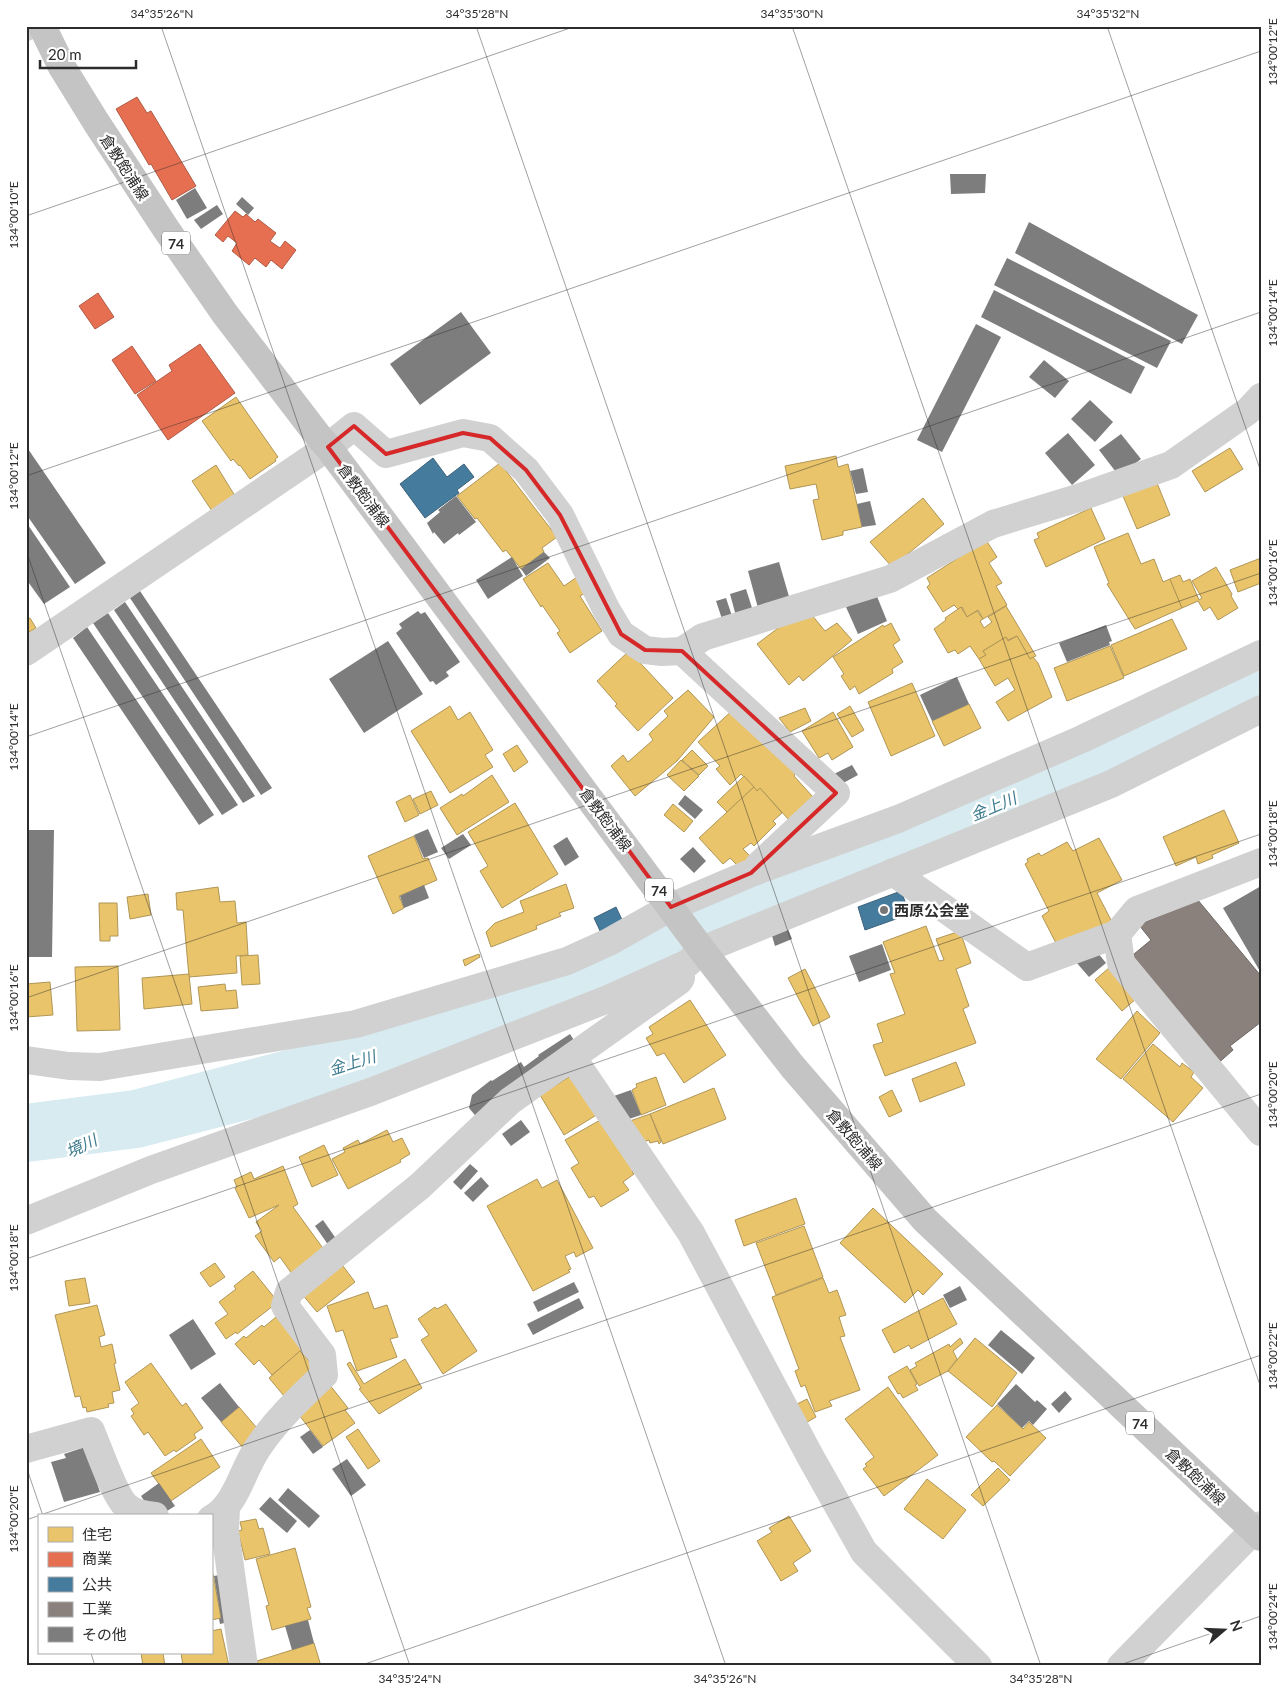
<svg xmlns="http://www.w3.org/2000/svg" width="1287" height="1692" font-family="Lato,'Noto Sans JP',sans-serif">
<rect width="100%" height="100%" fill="#fff"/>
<g fill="#e9c46a" stroke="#b09657">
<path d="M236,397L278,457L275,459L276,461L250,479L240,465L239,466L233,459L231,461L202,421Z"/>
<path d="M1230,448L1243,469L1205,492L1192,471Z"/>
<path d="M836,456L838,467L848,464L862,527L843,531V535L822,540L813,500L819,499L816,484L790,489L785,466Z"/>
<path d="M500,463L557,537L542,548L544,552L521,569L506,550L503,552L477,518L475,519L457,496Z"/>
<path d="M216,465L235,496L212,511L192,481Z"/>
<path d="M1157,483L1170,515L1137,529L1123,496Z"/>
<path d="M923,498L944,524L892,567L870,542Z"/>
<path d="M1091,508L1105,539L1046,567L1034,540L1039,538L1037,533Z"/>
<path d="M1128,533L1141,564L1154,559L1163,582L1170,579L1182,608L1135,629L1107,584L1109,583L1094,547Z"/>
<path d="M986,540L997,557L989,563L1002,583L996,586L1007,605L983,619L978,610L967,617L962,607L958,609L954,605L943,612L927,587L930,584L927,578Z"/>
<path d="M1261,558V583L1238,592L1230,570Z"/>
<path d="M548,563L564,586L577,577L587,592L580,596L602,631L570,653L557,633L560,631L542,605L541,607L523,579Z"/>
<path d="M1216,567L1232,594L1231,596L1238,608L1218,620L1210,607L1204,611L1198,601L1182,608L1170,579L1180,575L1183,582L1190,579L1199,600L1202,598L1192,581Z"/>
<path d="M1006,606L1036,656L1030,659L1017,636L1008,640L1006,637L983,651L986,655L979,659L970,646L958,654L955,650L948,653L934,629L946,620L945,618L961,607L967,617L977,611L983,619L980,621L984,628L992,622L988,617Z"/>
<path d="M811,614L825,631L837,623L852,640L803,681L799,676L789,685L757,644L794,616Z"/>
<path d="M30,618L36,628L26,634V620Z"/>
<path d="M1172,619L1187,649L1124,676L1111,645Z"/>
<path d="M891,623L900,640L893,645L903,662L892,669L893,673L859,694L855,686L850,690L841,676L844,674L833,657L883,625L884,627Z"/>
<path d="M1017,636L1030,659L1033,657L1038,663L1052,697L1008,721L996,702L1015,690L1008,678L995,686L979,659L986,655L983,651L1006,637L1008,641Z"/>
<path d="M1110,646L1124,678L1067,701L1054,668Z"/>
<path d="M629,651L673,698L638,731L615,706L617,704L597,681Z"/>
<path d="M912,683L935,736L891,756L868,702Z"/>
<path d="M688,690L714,717L677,761L635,796L611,766L623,755L628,762L653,740L649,734L668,716L664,711Z"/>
<path d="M969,704L981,728L944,746L932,721Z"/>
<path d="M450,706L458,720L470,712L493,750L485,755L493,767L450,793L411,731Z"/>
<path d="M850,706L864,730L852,737L837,714Z"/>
<path d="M735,708L795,774L794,776L813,797L789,820L760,788L757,791L741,774L730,785L716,769L720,766L698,742Z"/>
<path d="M805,708L811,721L790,732L779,718Z"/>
<path d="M833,712L853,747L832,760L828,753L819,758L802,731Z"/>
<path d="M517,745L528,762L514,772L503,754Z"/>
<path d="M692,750L708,766L699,775L682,760Z"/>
<path d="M681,760L699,776L684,791L667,775Z"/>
<path d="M492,775L509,802L457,835L440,808L462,794L463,796Z"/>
<path d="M744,776L754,787L727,812L717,802Z"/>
<path d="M754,787L757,791L760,788L782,813L773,821L776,824L754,846L751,843L743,849L751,857L740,868L730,858L723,864L699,838Z"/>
<path d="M431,791L438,805L420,814L413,799Z"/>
<path d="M410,795L419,815L405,822L396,802Z"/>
<path d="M515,803L558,874L502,908L480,871L488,866L468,832Z"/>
<path d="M673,804L693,821L684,832L664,815Z"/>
<path d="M1224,810L1239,843L1212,855L1213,858L1198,864L1196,857L1176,866L1163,837Z"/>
<path d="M414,836L423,859L428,858L437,880L399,896L404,908L393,914L368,856Z"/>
<path d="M1099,838L1122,880L1097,893L1112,922L1059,949L1042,916L1049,911L1025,864L1028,862L1027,859L1039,853L1041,856L1067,842L1073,851Z"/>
<path d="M566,884L574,908L559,913L561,916L536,926L537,929L491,947L486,932L495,923L524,912L520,901Z"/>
<path d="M218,887L220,902L235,901L237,923L246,922L248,955L236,956L237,973L189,977L183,910H177L176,893Z"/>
<path d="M148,894L151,915L130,919L127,897Z"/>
<path d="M99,903H117L118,936H110V941H100Z"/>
<path d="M926,926L939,961L944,960L936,939L960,931L971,963L956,969L969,1006L963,1009L976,1043L885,1076L873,1045L883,1042L877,1024L905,1014L890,974L895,973L883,942Z"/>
<path d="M479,954L480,957L465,966L463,960Z"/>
<path d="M258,955L260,984L242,985L240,956Z"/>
<path d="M118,966L120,1030L77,1031L75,967Z"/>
<path d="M1110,967L1137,998L1122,1011L1095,980Z"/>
<path d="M805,969L830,1017L813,1026L788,978Z"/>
<path d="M189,974L192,1004L144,1009L142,978Z"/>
<path d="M50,982L53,1015L26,1017V984Z"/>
<path d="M225,984L226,991L236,990L238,1008L201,1011L198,987Z"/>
<path d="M690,1000L726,1055L684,1083L664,1053L657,1056L646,1038L653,1034L649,1027Z"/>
<path d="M1137,1011L1160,1033L1121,1079L1096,1059Z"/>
<path d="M1153,1044L1180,1067L1182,1063L1194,1072L1191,1077L1203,1088L1173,1122L1123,1079Z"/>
<path d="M956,1062L965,1085L920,1102L912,1079Z"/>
<path d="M574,1074L598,1114L564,1135L540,1095Z"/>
<path d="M656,1077L666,1105L641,1115L632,1090L637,1087L636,1084Z"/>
<path d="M714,1088L726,1119L663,1144L650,1114Z"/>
<path d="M892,1090L902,1111L889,1117L879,1097Z"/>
<path d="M650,1114L661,1142L659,1144L658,1141L650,1143L649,1140L638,1144L624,1123Z"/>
<path d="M602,1119L635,1170L632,1172L634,1174L623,1182L629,1190L601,1207L594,1196L589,1198L571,1168L579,1163L565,1140Z"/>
<path d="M387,1130L393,1142L402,1138L410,1154L400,1160L401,1162L348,1189L332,1159L345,1152L343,1148L358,1140L360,1144Z"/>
<path d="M324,1145L338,1175L312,1187L299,1157Z"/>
<path d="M283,1166L298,1204L293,1207L325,1251L292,1274L280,1257L274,1262L255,1236L262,1231L256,1222L279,1205L249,1218L235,1188L237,1187L234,1180L251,1172L254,1179Z"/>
<path d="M537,1179L542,1188L557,1180L593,1248L576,1257L574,1252L565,1256L571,1269L568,1270L570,1272L533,1291L487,1206Z"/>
<path d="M796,1198L805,1224L744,1246L735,1220Z"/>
<path d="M873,1208L943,1274L923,1295L918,1290L905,1303L840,1243Z"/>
<path d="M804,1226L823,1277L776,1295L756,1243Z"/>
<path d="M340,1262L355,1282L317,1312L301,1293Z"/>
<path d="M215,1263L225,1277L210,1287L200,1273Z"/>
<path d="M253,1271L278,1302L237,1334L236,1332L226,1339L215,1323L228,1314L219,1302L236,1289L234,1286Z"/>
<path d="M85,1278L90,1303L69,1306L65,1281Z"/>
<path d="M823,1278L829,1293L837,1290L846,1315L839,1317L845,1336L840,1337L860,1390L829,1401L832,1406L815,1412L805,1385L801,1387L795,1371L799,1369L772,1297Z"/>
<path d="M368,1292L374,1309L387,1305L398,1337L390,1339L397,1357L357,1371L343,1330L336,1332L327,1306Z"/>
<path d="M943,1298L957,1324L911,1349L909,1345L894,1353L882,1330Z"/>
<path d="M446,1304L477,1351L443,1374L421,1340L429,1335L418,1319L435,1307L437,1309Z"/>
<path d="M97,1305L105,1335L99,1337L101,1347L112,1344L116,1363L114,1364L120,1390L112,1392L114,1403L108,1404L109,1407L87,1412L86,1407L83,1408L80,1396L75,1397L55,1315Z"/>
<path d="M276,1317L304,1348L272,1375L259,1360L254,1365L235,1344L244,1336L246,1338L262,1325L264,1327Z"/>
<path d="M960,1338L963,1343L953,1351L957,1359L948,1371L919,1386L910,1370L917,1366L915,1363L949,1344L950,1347Z"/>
<path d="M975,1338L1017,1373L992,1407L948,1371Z"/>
<path d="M300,1351L316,1369L284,1396L269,1378Z"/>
<path d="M405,1359L422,1388L379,1414L359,1389L361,1388L347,1364L350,1362L364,1384Z"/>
<path d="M151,1363L182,1406L186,1403L203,1428L194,1434L196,1438L176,1452L174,1450L165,1456L148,1432L144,1435L131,1416L134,1414L131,1409L139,1403L125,1382Z"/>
<path d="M907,1366L917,1384L915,1385L918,1390L903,1398L900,1393L898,1394L888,1377Z"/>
<path d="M329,1384L348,1408L345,1410L355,1423L323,1446L299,1415Z"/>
<path d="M888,1387L938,1455L884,1496L863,1469L867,1466L865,1464L874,1457L845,1419Z"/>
<path d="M807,1399L816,1417L802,1425L793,1406Z"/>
<path d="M997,1405L1023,1429L1029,1422L1046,1438L1010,1476L994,1461L992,1462L966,1437Z"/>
<path d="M239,1407L262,1434L244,1449L221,1422Z"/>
<path d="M358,1429L380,1461L368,1469L346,1437Z"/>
<path d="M201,1439L220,1467L171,1501L151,1473Z"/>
<path d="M998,1468L1010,1480L983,1506L971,1495Z"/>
<path d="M927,1479L966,1510L943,1539L904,1509Z"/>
<path d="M789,1516L811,1551L793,1563L798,1571L781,1581L757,1541L772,1532L769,1528Z"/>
<path d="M256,1519L259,1529L263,1528L270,1554L245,1560L238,1531L242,1530L240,1522Z"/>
<path d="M295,1548L311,1607L307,1608L311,1619L272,1630L266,1606L269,1605L256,1559Z"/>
<path d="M211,1574H213L221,1618L211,1620Z"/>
<path d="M221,1629L229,1666H183L181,1653H211V1631Z"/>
<path d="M314,1643L321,1666H259L257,1661Z"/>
<path d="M141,1653H163L165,1666H143Z"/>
</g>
<g fill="#e76f51" stroke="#af5b46">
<path d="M137,97L147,113L151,111L196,186L172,200L151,164L149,165L116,109Z"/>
<path d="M235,211L243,217L246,214L255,222L258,219L276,233L270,241L280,248L285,241L296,250L282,269L271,260L266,267L255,258L249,265L232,251L237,243L228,236L223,242L215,235Z"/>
<path d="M98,293L114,317L95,329L79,306Z"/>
<path d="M200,344L235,393L168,440L137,395L172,371L169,365Z"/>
<path d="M132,346L156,381L135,394L112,360Z"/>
</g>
<g fill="#457b9d" stroke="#3e637b">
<path d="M433,458L447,477L464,464L474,477L457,490L459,493L425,518L400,484Z"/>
<path d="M901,891L910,914L865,930L858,907Z"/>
<path d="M616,907L624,924L602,935L594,918Z"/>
</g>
<path fill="#8a817c" stroke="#6e6864" d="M1197,899L1261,976V1022L1230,1046L1233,1050L1215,1066L1128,959L1151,940L1139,925Z"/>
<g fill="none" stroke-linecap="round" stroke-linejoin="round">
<g stroke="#d7ebf0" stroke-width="58">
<path d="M718,912L913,840L1089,764L1261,680"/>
<path d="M26,1133L136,1119L359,1061L467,1023L589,975L662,939"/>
</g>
</g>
<g fill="#7d7d7d">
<path d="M950,174H986L985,193L951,194Z"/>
<path d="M195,188L207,208L187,219L176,200Z"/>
<path d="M242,197L254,208L248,215L236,204Z"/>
<path d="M217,205L223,214L201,229L194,220Z"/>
<path d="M1029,222L1198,315L1182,344L1015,253Z"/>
<path d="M1007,258L1171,341L1157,368L994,285Z"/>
<path d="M994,290L1145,367L1131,394L981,317Z"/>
<path d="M461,312L491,353L420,405L390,364Z"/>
<path d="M976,324L1001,337L942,452L917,440Z"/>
<path d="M1044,360L1069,381L1055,398L1029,377Z"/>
<path d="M1090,400L1113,422L1095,442L1071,419Z"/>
<path d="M1068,433L1095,465L1072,485L1045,453Z"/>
<path d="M1121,434L1141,459L1119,476L1099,450Z"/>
<path d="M26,446L106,563L75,584L26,514Z"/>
<path d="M863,468L868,492L856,494L850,471Z"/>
<path d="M456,496L476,522L459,535L458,533L444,544L434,532L433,534L427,523L440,512L438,510Z"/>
<path d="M870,501L876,525L862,527L857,504Z"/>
<path d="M26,522L70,587L44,604L26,579Z"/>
<path d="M544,552L550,558L526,576L521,569Z"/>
<path d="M512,557L523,576L488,599L476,580Z"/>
<path d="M779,562L790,600L758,608L748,571Z"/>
<path d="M746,589L753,611L736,616L730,594Z"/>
<path d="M140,591L272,788L261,795L130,598Z"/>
<path d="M876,594L887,621L858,634L846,607Z"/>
<path d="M726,598L732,616L722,619L716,601Z"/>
<path d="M125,602L255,796L243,803L114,610Z"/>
<path d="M418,611L421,614L425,612L460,662L446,672L449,676L436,685L433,681L430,682L396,633L402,628L399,624Z"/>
<path d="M108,613L238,805L222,815L93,623Z"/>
<path d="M1106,625L1112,641L1109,642L1110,645L1067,662L1059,643Z"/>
<path d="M87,627L214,815L199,825L73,638Z"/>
<path d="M388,641L423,694L364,733L329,679Z"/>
<path d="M957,677L969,704L932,721L920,695Z"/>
<path d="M852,765L858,775L834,788L828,777Z"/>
<path d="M685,795L703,810L695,819L678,804Z"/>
<path d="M428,829L438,852L424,858L414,835Z"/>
<path d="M26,830H54L52,957H26Z"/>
<path d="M463,834L471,845L449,859L441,848Z"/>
<path d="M567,837L579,857L565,866L553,846Z"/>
<path d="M693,847L706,861L694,873L680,859Z"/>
<path d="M424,885L429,898L404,908L400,896Z"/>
<path d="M1261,886V973L1223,908Z"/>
<path d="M788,929L792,939L775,946L772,936Z"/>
<path d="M882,944L891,970L859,982L849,956Z"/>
<path d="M1093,947L1106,963L1089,977L1076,962Z"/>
<path d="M570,1034L577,1045L479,1120L469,1108L472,1095L491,1080L492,1081L521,1062L524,1067L539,1056L538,1055Z"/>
<path d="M631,1090L641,1115L620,1122L611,1097Z"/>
<path d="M521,1120L530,1132L511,1146L502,1134Z"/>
<path d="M470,1164L478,1171L461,1190L453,1182Z"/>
<path d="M481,1177L489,1186L473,1202L464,1193Z"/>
<path d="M323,1220L337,1240L329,1246L315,1226Z"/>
<path d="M574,1282L579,1292L538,1312L533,1302Z"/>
<path d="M960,1286L967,1300L950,1308L943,1295Z"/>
<path d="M579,1298L584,1308L533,1335L527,1324Z"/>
<path d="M193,1319L216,1354L191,1370L169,1335Z"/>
<path d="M1001,1330L1035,1358L1022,1374L988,1345Z"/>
<path d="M220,1383L239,1407L221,1422L201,1398Z"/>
<path d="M1016,1384L1035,1402L1037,1400L1047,1409L1033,1425L1029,1421L1022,1428L997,1404Z"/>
<path d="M1065,1391L1072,1399L1059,1413L1051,1404Z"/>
<path d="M310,1430L323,1447L313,1454L300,1437Z"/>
<path d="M85,1447L100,1492L64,1502L51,1462L66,1458L64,1454Z"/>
<path d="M347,1459L366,1485L351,1496L332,1469Z"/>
<path d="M159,1483L175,1506L167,1511L149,1508L141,1496Z"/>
<path d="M288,1488L320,1516L309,1528L278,1500Z"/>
<path d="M270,1497L297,1521L287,1533L259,1509Z"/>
<path d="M224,1574L233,1621L220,1624L219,1619L221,1618L214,1576Z"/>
<path d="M308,1620L314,1643L292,1650L285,1626Z"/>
</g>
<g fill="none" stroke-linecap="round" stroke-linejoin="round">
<g stroke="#d1d1d1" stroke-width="28">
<path d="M26,27L28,26"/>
<path d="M682,651L836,793L759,865"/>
<path d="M26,652L328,447L354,426L386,454L463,433L490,438L526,470L560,515L606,609L621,634L645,650L662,652L682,651L703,637L890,579L993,524L1078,498L1171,465L1248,411L1261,397"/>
<path d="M1261,862L1137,910L1117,934L1121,963L1261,1132"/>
<path d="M893,872L1027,967L1117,934"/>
<path d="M572,1057L691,1233L810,1456L864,1552L978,1666"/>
<path d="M26,1060L69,1066L100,1067L356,1024L567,961L609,942L671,907L751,873L898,819L1082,739L1261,654"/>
<path d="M26,1221L151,1170L373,1091L608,999L688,963L702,950L1111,784L1261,709"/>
<path d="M26,1449L91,1431C98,1447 114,1495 126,1506C133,1513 145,1515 155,1516"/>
<path d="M226,1508L225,1531L244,1666"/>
<path d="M211,1519C236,1506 242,1471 257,1449C275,1421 300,1398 324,1375L322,1355L285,1306L289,1292L420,1186L510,1101L679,981L681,978"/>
<path d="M1121,1666L1254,1530L1261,1525"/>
</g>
<path stroke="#c4c4c4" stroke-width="28" d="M42,26L62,67L96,122L166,229L225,314L319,437L328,447L702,950L792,1066L925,1220L1261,1537"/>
</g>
<path fill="none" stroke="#d62828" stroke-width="4" stroke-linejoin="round" d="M354,426L386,454L463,433L490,438L526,470L560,515L621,634L645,650L682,651L836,793L751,873L671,907L328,447Z"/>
<path fill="none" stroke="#2c2c2c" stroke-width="1" stroke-opacity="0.45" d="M161,26L726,1666M476,26L1041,1666M792,26L1261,1388M1107,26L1261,472M26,216L576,26M26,476L1261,51M26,550L410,1666M26,737L1261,312M26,998L1261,573M26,1259L1261,834M26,1466L43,1516M26,1520L1261,1094M91,1653L95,1666M359,1666L1261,1355M1117,1666L1261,1616"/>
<circle fill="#767676" stroke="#fff" stroke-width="2" cx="884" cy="910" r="5"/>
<g text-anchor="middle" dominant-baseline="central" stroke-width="5" stroke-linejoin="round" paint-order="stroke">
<g fill="#fff" stroke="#6b6b6b" stroke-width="1">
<rect x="162" y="231.5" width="28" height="23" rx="4"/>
<rect x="645" y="878.5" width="28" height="23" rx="4"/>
<rect x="1126" y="1411.5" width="28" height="23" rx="4"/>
</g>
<g font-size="14" font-weight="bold" fill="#2c2c2c">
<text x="176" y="243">74</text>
<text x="659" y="890">74</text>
<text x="1140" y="1423">74</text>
</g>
<g font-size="15" fill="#2c2c2c" stroke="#fff">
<text transform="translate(125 167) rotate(57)">倉敷飽浦線</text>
<text transform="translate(364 495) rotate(53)">倉敷飽浦線</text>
<text transform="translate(606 819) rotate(53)">倉敷飽浦線</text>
<text transform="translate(855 1139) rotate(49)">倉敷飽浦線</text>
<text transform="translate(1196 1476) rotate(43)">倉敷飽浦線</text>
</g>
<g font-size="15" font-weight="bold" fill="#2c2c2c" stroke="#fff" text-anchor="start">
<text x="894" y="910">西原公会堂</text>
</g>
<g font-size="16" font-style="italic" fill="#3c7a8d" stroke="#fff">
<text transform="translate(993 806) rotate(-23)">金上川</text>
<text transform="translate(352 1062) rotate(-17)">金上川</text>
<text transform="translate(81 1145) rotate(-25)">境川</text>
</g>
</g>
<rect width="1287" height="1692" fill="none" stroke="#ffffff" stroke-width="55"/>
<rect x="38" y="1514" width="175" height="140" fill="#ffffff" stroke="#ababab"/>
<rect x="48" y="1527" width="25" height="15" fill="#e9c46a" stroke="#ababab"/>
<text x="82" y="1540" font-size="15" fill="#2c2c2c">住宅</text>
<rect x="48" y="1552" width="25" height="15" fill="#e76f51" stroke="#ababab"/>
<text x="82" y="1564" font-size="15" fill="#2c2c2c">商業</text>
<rect x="48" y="1577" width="25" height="15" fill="#457b9d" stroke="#ababab"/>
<text x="82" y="1590" font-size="15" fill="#2c2c2c">公共</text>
<rect x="48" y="1602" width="25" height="15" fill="#8a817c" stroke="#ababab"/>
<text x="82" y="1614" font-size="15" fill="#2c2c2c">工業</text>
<rect x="48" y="1627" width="25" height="15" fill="#7d7d7d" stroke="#ababab"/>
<text x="82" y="1640" font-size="15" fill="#2c2c2c">その他</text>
<g transform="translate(1224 1630) rotate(71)" stroke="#ffffff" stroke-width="4" paint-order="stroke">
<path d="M0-4L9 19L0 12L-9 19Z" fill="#2c2c2c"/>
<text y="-8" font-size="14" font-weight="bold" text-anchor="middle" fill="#2c2c2c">N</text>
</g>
<path d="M40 60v8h96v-8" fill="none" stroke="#2c2c2c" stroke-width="2.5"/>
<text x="48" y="60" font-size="15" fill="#2c2c2c" stroke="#ffffff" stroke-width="4" paint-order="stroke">20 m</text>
<rect x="28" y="28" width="1232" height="1636" fill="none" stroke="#2c2c2c" stroke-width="2"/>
<g font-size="12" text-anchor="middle" fill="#2c2c2c">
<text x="162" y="18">34°35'26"N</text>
<text x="477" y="18">34°35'28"N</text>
<text x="792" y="18">34°35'30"N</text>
<text x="1108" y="18">34°35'32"N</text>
<text transform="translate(1273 52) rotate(-90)" y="4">134°00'12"E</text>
<text transform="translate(14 215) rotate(-90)" y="4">134°00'10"E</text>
<text transform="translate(1273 313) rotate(-90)" y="4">134°00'14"E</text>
<text transform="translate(14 476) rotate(-90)" y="4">134°00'12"E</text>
<text transform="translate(1273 573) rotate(-90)" y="4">134°00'16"E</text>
<text transform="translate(14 737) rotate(-90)" y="4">134°00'14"E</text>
<text transform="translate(1273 834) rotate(-90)" y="4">134°00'18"E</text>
<text transform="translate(14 998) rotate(-90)" y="4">134°00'16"E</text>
<text transform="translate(1273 1095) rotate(-90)" y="4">134°00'20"E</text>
<text transform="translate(14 1258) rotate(-90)" y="4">134°00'18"E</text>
<text transform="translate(1273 1356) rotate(-90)" y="4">134°00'22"E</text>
<text transform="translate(14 1519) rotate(-90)" y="4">134°00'20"E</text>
<text transform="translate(1273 1617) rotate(-90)" y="4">134°00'24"E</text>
<text x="410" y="1683">34°35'24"N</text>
<text x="725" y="1683">34°35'26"N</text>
<text x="1041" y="1683">34°35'28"N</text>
</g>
</svg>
